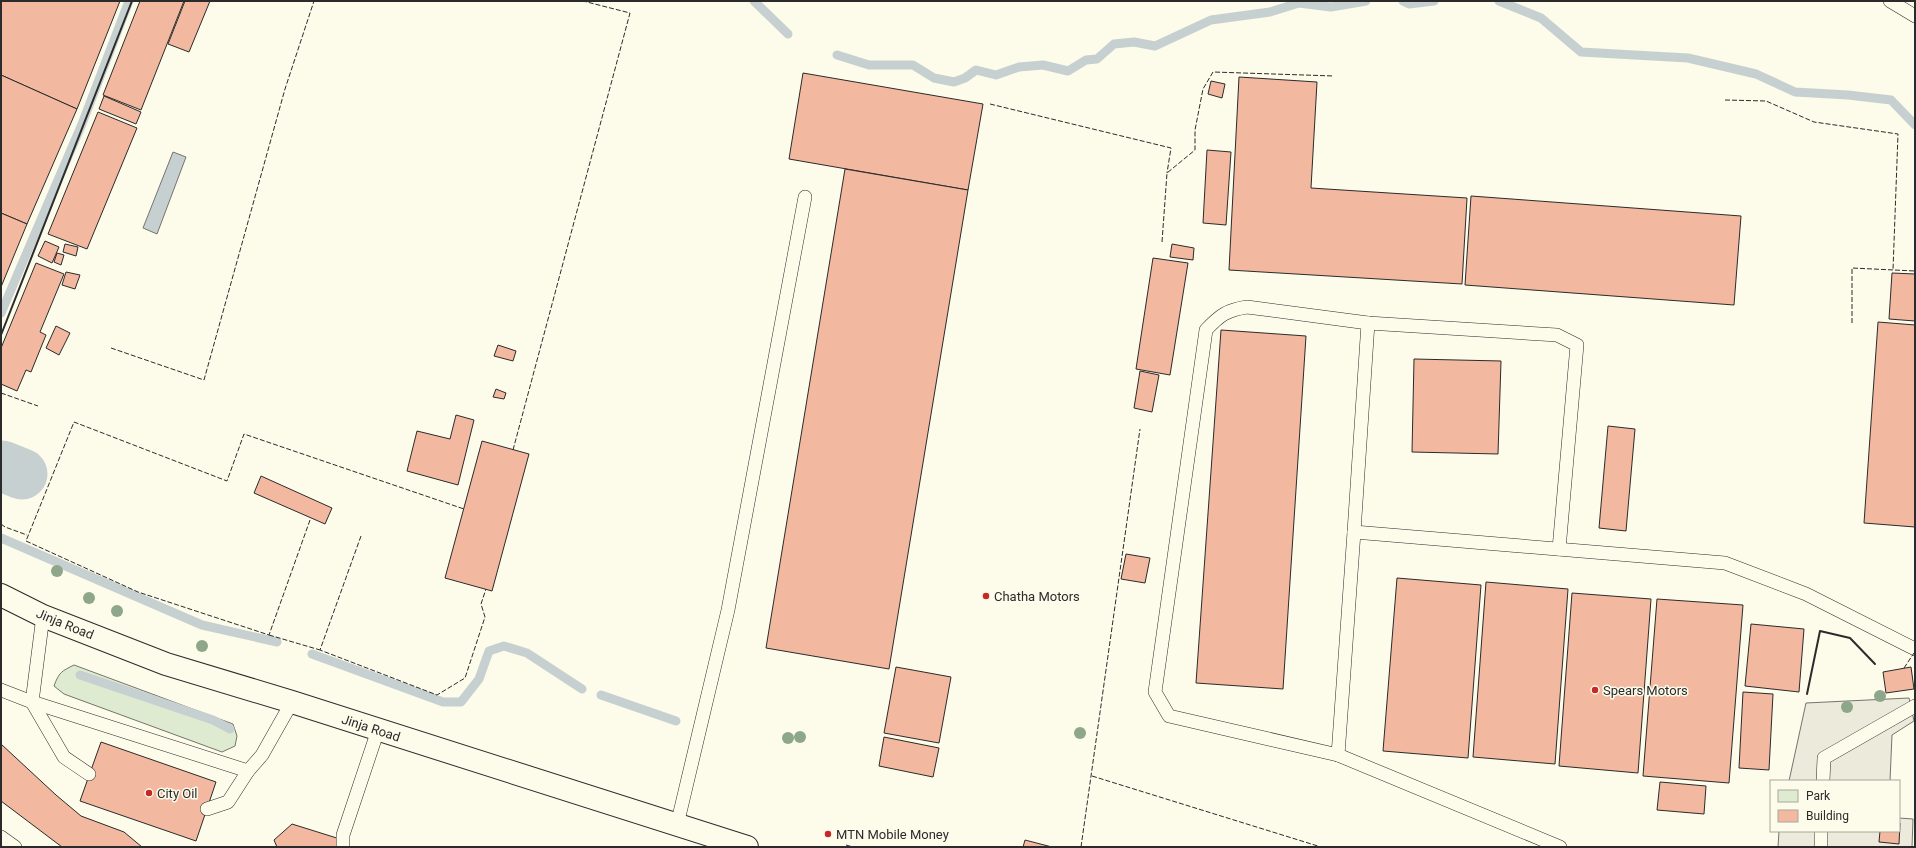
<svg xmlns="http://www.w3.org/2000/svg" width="1916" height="848" font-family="Roboto,sans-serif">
<rect width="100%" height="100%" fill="#fdfbea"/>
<path fill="#deebd1" stroke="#74746e" d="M74,665L233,724L237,736L235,746L222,752L64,694L54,686C59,672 62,671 74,665Z"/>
<g fill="#eceadb" stroke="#74746e">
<path d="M1909,698L1914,721L1892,735L1890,781H1789L1806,703Z"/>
<path d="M1899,818L1913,819L1912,847H1778L1779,831H1899Z"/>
</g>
<path fill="#c7d0d0" stroke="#74746e" d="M173,152L186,157L157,234L143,228Z"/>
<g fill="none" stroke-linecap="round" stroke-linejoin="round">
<g stroke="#c7d0d0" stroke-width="9">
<path d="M754,1L788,34"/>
<path d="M1403,1L1409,4L1434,1"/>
<path d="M1499,1L1541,18L1581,52L1688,58L1756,74L1795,92L1848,95L1891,100L1915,125"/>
<path d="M837,55L869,65H913L934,78L954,82L965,78L976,70L996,75L1019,67L1043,65L1068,71L1086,60L1097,59L1114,44L1134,42L1155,46L1211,20L1270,12L1299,3L1331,7L1366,1"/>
<path d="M1,313L82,124L129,1"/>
<path d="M1,538L202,625L277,642"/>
<path d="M312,654L443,702H461L479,679L489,651L504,646L527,653L582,689"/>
<path d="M80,675L213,720L230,729"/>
<path d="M601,695L676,721"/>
</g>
<path stroke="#c7d0d0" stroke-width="51" d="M2,466L22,474"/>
</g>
<g fill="#f2b8a0" stroke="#2b2b2b">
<path d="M1,1H120L77,109L1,75Z"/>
<path d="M140,1H184L141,110L103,95Z"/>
<path d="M185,1H210L189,52L168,44Z"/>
<path d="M803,73L983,104L968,190L789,159Z"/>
<path d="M1,75L77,109L27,224L1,213Z"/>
<path d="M1239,77L1317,82L1311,188L1467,198L1462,284L1229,270Z"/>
<path d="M1211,81L1225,84L1222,98L1208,94Z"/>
<path d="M104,96L141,112L136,124L99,109Z"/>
<path d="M98,112L137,128L87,249L48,234Z"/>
<path d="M1207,150L1231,152L1226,225L1203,223Z"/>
<path d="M845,169L968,190L889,669L766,648Z"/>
<path d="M1471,196L1741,216L1734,305L1465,285Z"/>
<path d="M1,213L27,224L1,287Z"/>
<path d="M45,241L59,247L52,263L38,256Z"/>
<path d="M65,244L78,247L76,256L63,252Z"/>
<path d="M1172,244L1194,248L1193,260L1170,257Z"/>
<path d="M57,253L64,255L61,265L54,262Z"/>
<path d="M1153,258L1188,263L1170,375L1136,369Z"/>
<path d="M36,263L64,274L40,332L46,335L31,372L26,370L17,391L1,384V348Z"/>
<path d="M66,272L80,275L75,289L62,285Z"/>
<path d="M1892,273L1915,274V321L1889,319Z"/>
<path d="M1878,322L1915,325V527L1864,523Z"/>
<path d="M56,326L70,333L59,355L46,348Z"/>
<path d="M1221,330L1306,336L1283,689L1196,683Z"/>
<path d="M498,345L516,351L513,361L494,356Z"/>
<path d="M1414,359L1501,361L1498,454L1412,452Z"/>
<path d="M1140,371L1159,375L1152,412L1134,408Z"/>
<path d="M496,389L506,393L504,399L493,397Z"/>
<path d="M456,415L474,420L458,485L407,471L417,431L450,439Z"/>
<path d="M1608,426L1635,429L1626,531L1599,528Z"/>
<path d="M482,441L529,454L492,591L445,578Z"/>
<path d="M261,476L332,508L325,524L254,493Z"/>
<path d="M1126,554L1150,558L1145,583L1121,579Z"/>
<path d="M1397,578L1481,585L1468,758L1383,751Z"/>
<path d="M1486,582L1568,589L1555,764L1473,757Z"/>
<path d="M1572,593L1651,599L1638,773L1559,766Z"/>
<path d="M1657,599L1743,605L1729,783L1643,776Z"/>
<path d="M1751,624L1804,629L1799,692L1745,686Z"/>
<path d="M896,667L951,677L939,743L884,733Z"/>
<path d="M1911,667L1914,689L1886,693L1883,672Z"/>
<path d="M1743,692L1773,694L1769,770L1739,768Z"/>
<path d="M884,737L939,748L933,777L879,766Z"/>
<path d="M101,742L216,782L196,841L80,801Z"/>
<path d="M1,744L56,795L81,816L124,832L142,847H62L1,801Z"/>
<path d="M1660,782L1706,786L1704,814L1657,810Z"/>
<path d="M1899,823H1900L1899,844L1879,842L1880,831H1899Z"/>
<path d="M292,824L340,839L338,847H277L274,840Z"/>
<path d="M1025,840L1052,847H1023Z"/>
</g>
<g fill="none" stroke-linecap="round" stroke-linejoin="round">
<defs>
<g id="lane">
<path d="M1890,1L1915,16"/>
<path d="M1368,323L1557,335L1577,345L1559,549"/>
<path d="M43,616L32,702L248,771L262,755L292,702"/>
<path d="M1,690L32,702L64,757L89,774"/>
<path d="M1338,755L1169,716L1155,692L1206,330C1220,315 1227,310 1247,307L1368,323L1354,532"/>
<path d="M1823,781L1824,758L1915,706"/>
<path d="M207,809L228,802L248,771"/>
<path d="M677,825L728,610L805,197"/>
<path d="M1,837L15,847"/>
<path d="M343,847V835L378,730"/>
<path d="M1560,847L1338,755L1354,532L1725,563L1806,594L1915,649"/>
<path d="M1821,847V831"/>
</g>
<path id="highway" d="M1,595L43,616L166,664L292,702L747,847"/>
</defs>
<use href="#lane" stroke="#2b2b2b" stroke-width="14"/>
<use href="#highway" stroke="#2b2b2b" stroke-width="24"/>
<use href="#lane" stroke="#fdfbea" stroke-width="13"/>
<use href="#highway" stroke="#fdfbea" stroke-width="22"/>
<g stroke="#2b2b2b" stroke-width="1" stroke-dasharray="5 2" stroke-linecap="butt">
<path d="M1725,100L1766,101L1814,122L1898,134L1893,270"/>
<path d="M990,104L1171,148L1167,173"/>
<path d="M1162,242L1167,173L1195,150V130L1203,89L1213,72L1334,76"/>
<path d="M1852,323V268L1915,271"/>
<path d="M111,348L204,380L285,89L314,1"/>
<path d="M1,393L38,406"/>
<path d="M513,450L630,13L583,1"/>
<path d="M310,520L269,635L138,592L26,541L74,422L227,481L244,434L464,509"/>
<path d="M1,524L5,527L27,535"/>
<path d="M361,536L320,650L437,695L465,678L485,617L481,604L486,589"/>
<path d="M269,635L320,650"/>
<path d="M1904,668L1914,653"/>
<path d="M1914,721L1915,722"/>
<path d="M1092,776L1321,847"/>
<path d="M846,845L853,847"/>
<path d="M1081,847L1140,429"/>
</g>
<g stroke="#2b2b2b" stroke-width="2">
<path d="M1,335L132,1"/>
<path d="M1807,694L1820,631L1850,638L1875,664"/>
</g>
</g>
<g fill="#8ea78a">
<circle cx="57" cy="571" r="6"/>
<circle cx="89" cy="598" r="6"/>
<circle cx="117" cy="611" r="6"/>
<circle cx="202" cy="646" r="6"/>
<circle cx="1880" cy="696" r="6"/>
<circle cx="1847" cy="707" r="6"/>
<circle cx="1080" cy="733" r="6"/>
<circle cx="800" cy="737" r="6"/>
<circle cx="788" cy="738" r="6"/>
</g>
<g fill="#c62828" stroke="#fdfbea" stroke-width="1.5">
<circle cx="986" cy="596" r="4"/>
<circle cx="1595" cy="690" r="4"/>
<circle cx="149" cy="793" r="4"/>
<circle cx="828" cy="834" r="4"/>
</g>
<g text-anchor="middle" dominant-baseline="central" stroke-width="3" stroke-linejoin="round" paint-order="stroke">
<g font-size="13" fill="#2b2b2b" stroke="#fdfbea" text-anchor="start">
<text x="994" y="596">Chatha Motors</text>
<text x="1603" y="690">Spears Motors</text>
<text x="157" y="793">City Oil</text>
<text x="836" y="834">MTN Mobile Money</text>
</g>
<g font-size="13" fill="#2b2b2b" stroke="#fdfbea">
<text transform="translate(65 624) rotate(22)">Jinja Road</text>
<text transform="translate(371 728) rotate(18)">Jinja Road</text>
</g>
</g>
<rect width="1916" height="848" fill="none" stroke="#2b2b2b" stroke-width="4"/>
<rect x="1770" y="780" width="130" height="52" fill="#fdfbea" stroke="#a9a89e"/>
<rect x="1778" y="790" width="20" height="12" fill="#deebd1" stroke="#a9a89e"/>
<text x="1806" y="800" font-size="12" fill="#2b2b2b">Park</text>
<rect x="1778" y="810" width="20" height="12" fill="#f2b8a0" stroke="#a9a89e"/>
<text x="1806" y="820" font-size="12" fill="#2b2b2b">Building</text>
</svg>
